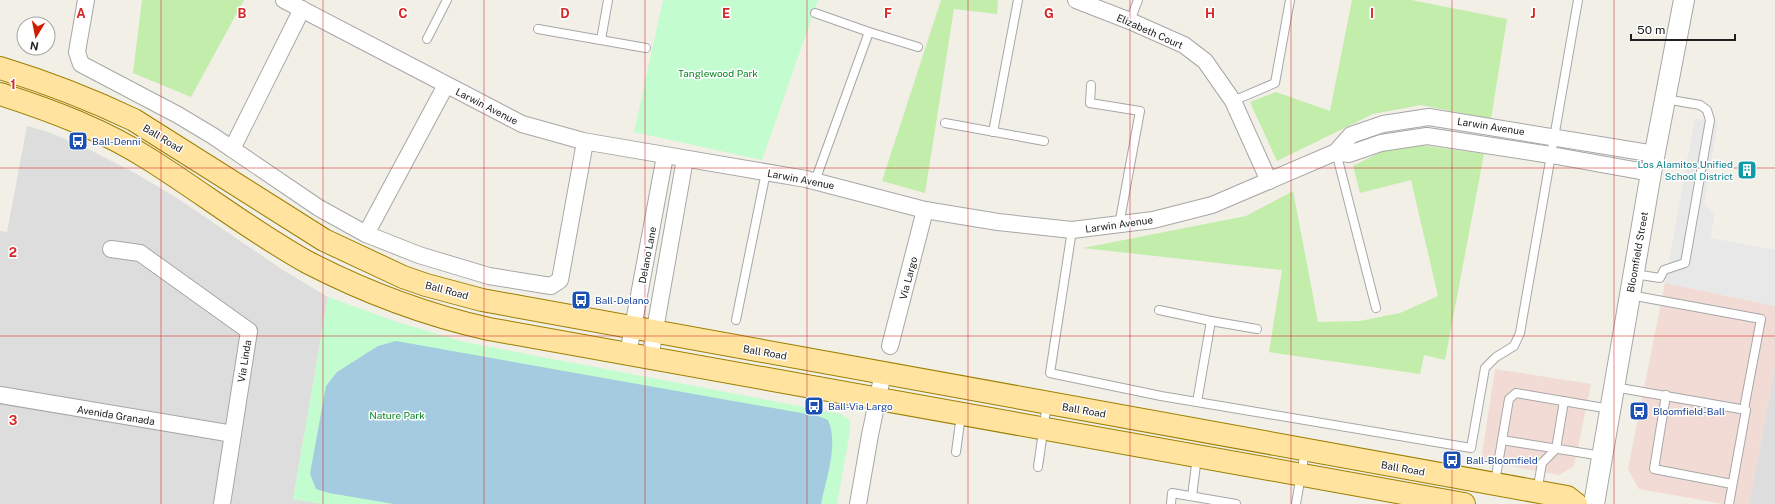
<svg xmlns="http://www.w3.org/2000/svg" width="1775" height="504" font-family="'Public Sans',sans-serif">
<rect width="100%" height="100%" fill="#f1efe6"/>
<g fill="#dedddd">
<path d="M27,126L51,133L90,150L133,172L177,198L286,272L328,297L293,499L323,504H0V231L7,232Z"/>
<path d="M1775,367V504H1749Z"/>
</g>
<g fill="#f2dbd5">
<path d="M1665,283L1775,306V367L1749,504H1724L1639,489L1628,469Z"/>
<path d="M1495,369L1591,384L1574,466L1559,475L1481,461Z"/>
</g>
<g fill="#c2edab">
<path d="M142,0H244L191,97L133,73Z"/>
<path d="M941,0H998L997,14L954,9L925,193L882,181Z"/>
<path d="M1352,0H1411L1507,19L1491,119L1421,105L1373,114L1277,161L1250,102L1276,92L1330,111Z"/>
<path d="M1421,145L1484,154L1445,360L1424,355L1420,374L1269,352L1282,270L1083,248L1246,216L1293,191L1318,322L1360,321L1400,313L1438,296L1411,180L1360,193L1353,166L1385,150Z"/>
</g>
<g fill="#c3fccf">
<path d="M663,0H818L762,160L634,132Z"/>
<path d="M328,297L397,322L464,342L841,414L850,420V431L837,504H323L293,499Z"/>
</g>
<path fill="#e8e8e8" d="M1695,118L1718,122L1704,204L1714,215L1711,238L1775,250V306L1665,283Z"/>
<path fill="#a5cbe0" d="M396,341L818,416L828,420C839,444 826,479 821,504H394L329,493L316,489L310,474L326,386L337,372L378,346Z"/>
<g fill="none" stroke-linecap="round" stroke-linejoin="round">
<defs>
<g id="service">
<path d="M815,13L869,32L815,181"/>
<path d="M1130,21L1138,0"/>
<path d="M538,29L646,48"/>
<path d="M869,32L918,47"/>
<path d="M427,39L447,0"/>
<path d="M601,40L608,0"/>
<path d="M1091,85L1090,103L1140,111L1119,225"/>
<path d="M1233,101L1275,83L1290,0"/>
<path d="M945,123L1044,141"/>
<path d="M993,132L1018,0"/>
<path d="M1336,152L1376,308"/>
<path d="M1072,230L1050,373L1161,396L1471,448L1485,368L1496,357L1514,346L1520,333L1578,0"/>
<path d="M1634,274L1660,278L1664,270L1685,263L1710,120L1707,110L1700,105L1665,99"/>
<path d="M1630,295L1761,319L1744,409"/>
<path d="M1159,310L1211,321"/>
<path d="M736,320L766,172"/>
<path d="M1614,387L1746,410L1729,504"/>
<path d="M1666,395L1654,469L1732,484"/>
<path d="M1197,402L1211,321L1257,329"/>
<path d="M1502,440L1602,456"/>
<path d="M956,452L961,415"/>
<path d="M1038,467L1047,403"/>
<path d="M1495,482L1509,399L1516,393L1610,409"/>
<path d="M1537,492L1542,463L1556,449L1564,401"/>
<path d="M1192,496L1197,457"/>
<path d="M1171,504L1172,493L1236,504"/>
<path d="M1296,504L1305,451"/>
</g>
<g id="minor">
<path d="M86,0L77,52L81,64L178,115L213,136L319,208L366,234L419,255L489,276L551,286L560,280L585,142"/>
<path d="M284,0L522,124L583,141L806,179L925,210L998,222L1072,230L1153,220L1212,205L1336,152L1351,135L1383,124L1429,117L1655,154"/>
<path d="M1076,0L1130,21L1184,45L1205,61L1233,101L1269,181"/>
<path d="M232,149L302,9"/>
<path d="M1336,152L1349,154L1381,143L1427,136L1551,155L1651,173"/>
<path d="M366,234L446,85"/>
<path d="M111,249L140,253L249,331L222,504"/>
<path d="M890,346L925,210"/>
<path d="M628,354L665,156"/>
<path d="M650,358L685,159"/>
<path d="M0,395L233,434"/>
<path d="M858,504L870,435L883,373"/>
</g>
<path id="tertiary" d="M1594,504L1651,173L1684,0"/>
<g id="primary">
<path d="M0,68C46,82 90,99 134,120L324,240L403,277L426,285L482,300L1567,497L1576,504"/>
<path d="M0,94C53,111 106,131 152,161C204,194 253,232 307,262C365,292 426,315 489,329L1464,504"/>
</g>
</defs>
<use href="#service" stroke="#a7a7a7" stroke-width="10"/>
<use href="#minor" stroke="#a7a7a7" stroke-width="18"/>
<use href="#tertiary" stroke="#a7a7a7" stroke-width="22"/>
<use href="#primary" stroke="#9d7f00" stroke-width="24"/>
<use href="#service" stroke="#fff" stroke-width="8"/>
<use href="#minor" stroke="#fff" stroke-width="16"/>
<use href="#tertiary" stroke="#fff" stroke-width="20"/>
<use href="#primary" stroke="#ffe39e" stroke-width="22"/>
</g>
<path fill="none" stroke="#d62828" stroke-width="1" stroke-opacity="0.55" d="M161,0V504M323,0V504M484,0V504M645,0V504M807,0V504M968,0V504M1130,0V504M1291,0V504M1452,0V504M1614,0V504M0,168H1775M0,336H1775"/>
<defs>
<symbol id="bus-square" viewBox="-11 -11 22 22"><rect x="-9" y="-9" width="18" height="18" rx="4" fill="#1a4fb4" stroke="#fff"/><path d="M-5-6H5V4H4V6H2V4H-2V6H-4V4H-5ZM-3.5-4V0h7V-4ZM-3.5 1.2v1.5H-2V1.2ZM2 1.2v1.5H3.5V1.2Z" fill="#fff"/></symbol>
<symbol id="building-square" viewBox="-11 -11 22 22"><rect x="-9" y="-9" width="18" height="18" rx="4" fill="#0f9aa8" stroke="#fff"/><path d="M-4-6H4V6H1V3H-1V6H-4ZM-2.5-4.3h1.7v1.8h-1.7ZM.8-4.3h1.7v1.8H.8ZM-2.5-1h1.7V.8h-1.7ZM.8-1h1.7V.8H.8Z" fill="#fff"/></symbol>
</defs>
<g fill-rule="evenodd">
<use href="#bus-square" x="67" y="130" width="22" height="22"/>
<use href="#building-square" x="1736" y="159" width="22" height="22"/>
<use href="#bus-square" x="570" y="289" width="22" height="22"/>
<use href="#bus-square" x="803" y="395" width="22" height="22"/>
<use href="#bus-square" x="1628" y="400" width="22" height="22"/>
<use href="#bus-square" x="1441" y="449" width="22" height="22"/>
</g>
<g text-anchor="middle" dominant-baseline="central" stroke-width="3" stroke-linejoin="round" paint-order="stroke">
<g font-size="10" fill="#202020" stroke="#fff">
<text transform="translate(1150 31) rotate(24)">Elizabeth Court</text>
<text transform="translate(487 106) rotate(27)">Larwin Avenue</text>
<text transform="translate(1491 126) rotate(9)">Larwin Avenue</text>
<text transform="translate(163 138) rotate(31)">Ball Road</text>
<text transform="translate(801 179) rotate(11)">Larwin Avenue</text>
<text transform="translate(1119 224) rotate(-8)">Larwin Avenue</text>
<text transform="translate(1637 252) rotate(-80)">Bloomfield Street</text>
<text transform="translate(647 255) rotate(-79)">Delano Lane</text>
<text transform="translate(908 278) rotate(-75)">Via Largo</text>
<text transform="translate(447 290) rotate(15)">Ball Road</text>
<text transform="translate(765 352) rotate(10)">Ball Road</text>
<text transform="translate(244 361) rotate(-81)">Via Linda</text>
<text transform="translate(1084 410) rotate(10)">Ball Road</text>
<text transform="translate(116 415) rotate(9)">Avenida Granada</text>
<text transform="translate(1403 468) rotate(10)">Ball Road</text>
</g>
<g font-size="10" fill="#078623" stroke="#fff">
<text x="718" y="73">Tanglewood Park</text>
<text x="397" y="415">Nature Park</text>
</g>
<g font-size="10" fill="#164399" stroke="#fff" text-anchor="start">
<text x="92" y="141">Ball-Denni</text>
<text x="595" y="300">Ball-Delano</text>
<text x="828" y="406">Ball-Via Largo</text>
<text x="1653" y="411">Bloomfield-Ball</text>
<text x="1466" y="460">Ball-Bloomfield</text>
</g>
<g font-size="10" fill="#0d838f" stroke="#fff" text-anchor="end">
<text x="1733" y="164">Los Alamitos Unified<tspan x="1733" dy="12">School District</tspan></text>
</g>
</g>
<g font-size="13" text-anchor="middle" font-weight="bold" fill="#d62828" stroke="#fff" stroke-width="3" stroke-linejoin="round" paint-order="stroke">
<text x="81" y="18">A</text>
<text x="242" y="18">B</text>
<text x="403" y="18">C</text>
<text x="565" y="18">D</text>
<text x="726" y="18">E</text>
<text x="888" y="18">F</text>
<text x="1049" y="18">G</text>
<text x="1210" y="18">H</text>
<text x="1372" y="18">I</text>
<text x="1533" y="18">J</text>
<text x="13" y="89">1</text>
<text x="13" y="257">2</text>
<text x="13" y="425">3</text>
</g>
<g transform="translate(36 36) rotate(190)"><circle r="19" fill="#ffffff" stroke="#a6a6a6"/>
<path d="M0-3L7 15L0 10L-7 15Z" fill="#d11d00"/>
<text y="-6" font-size="11" font-weight="bold" text-anchor="middle" fill="#202020">N</text>
</g>
<path d="M1631 34v6h104v-6" fill="none" stroke="#202020" stroke-width="2"/>
<text x="1637" y="34" font-size="12" fill="#202020" stroke="#ffffff" stroke-width="3" paint-order="stroke">50 m</text>
</svg>
